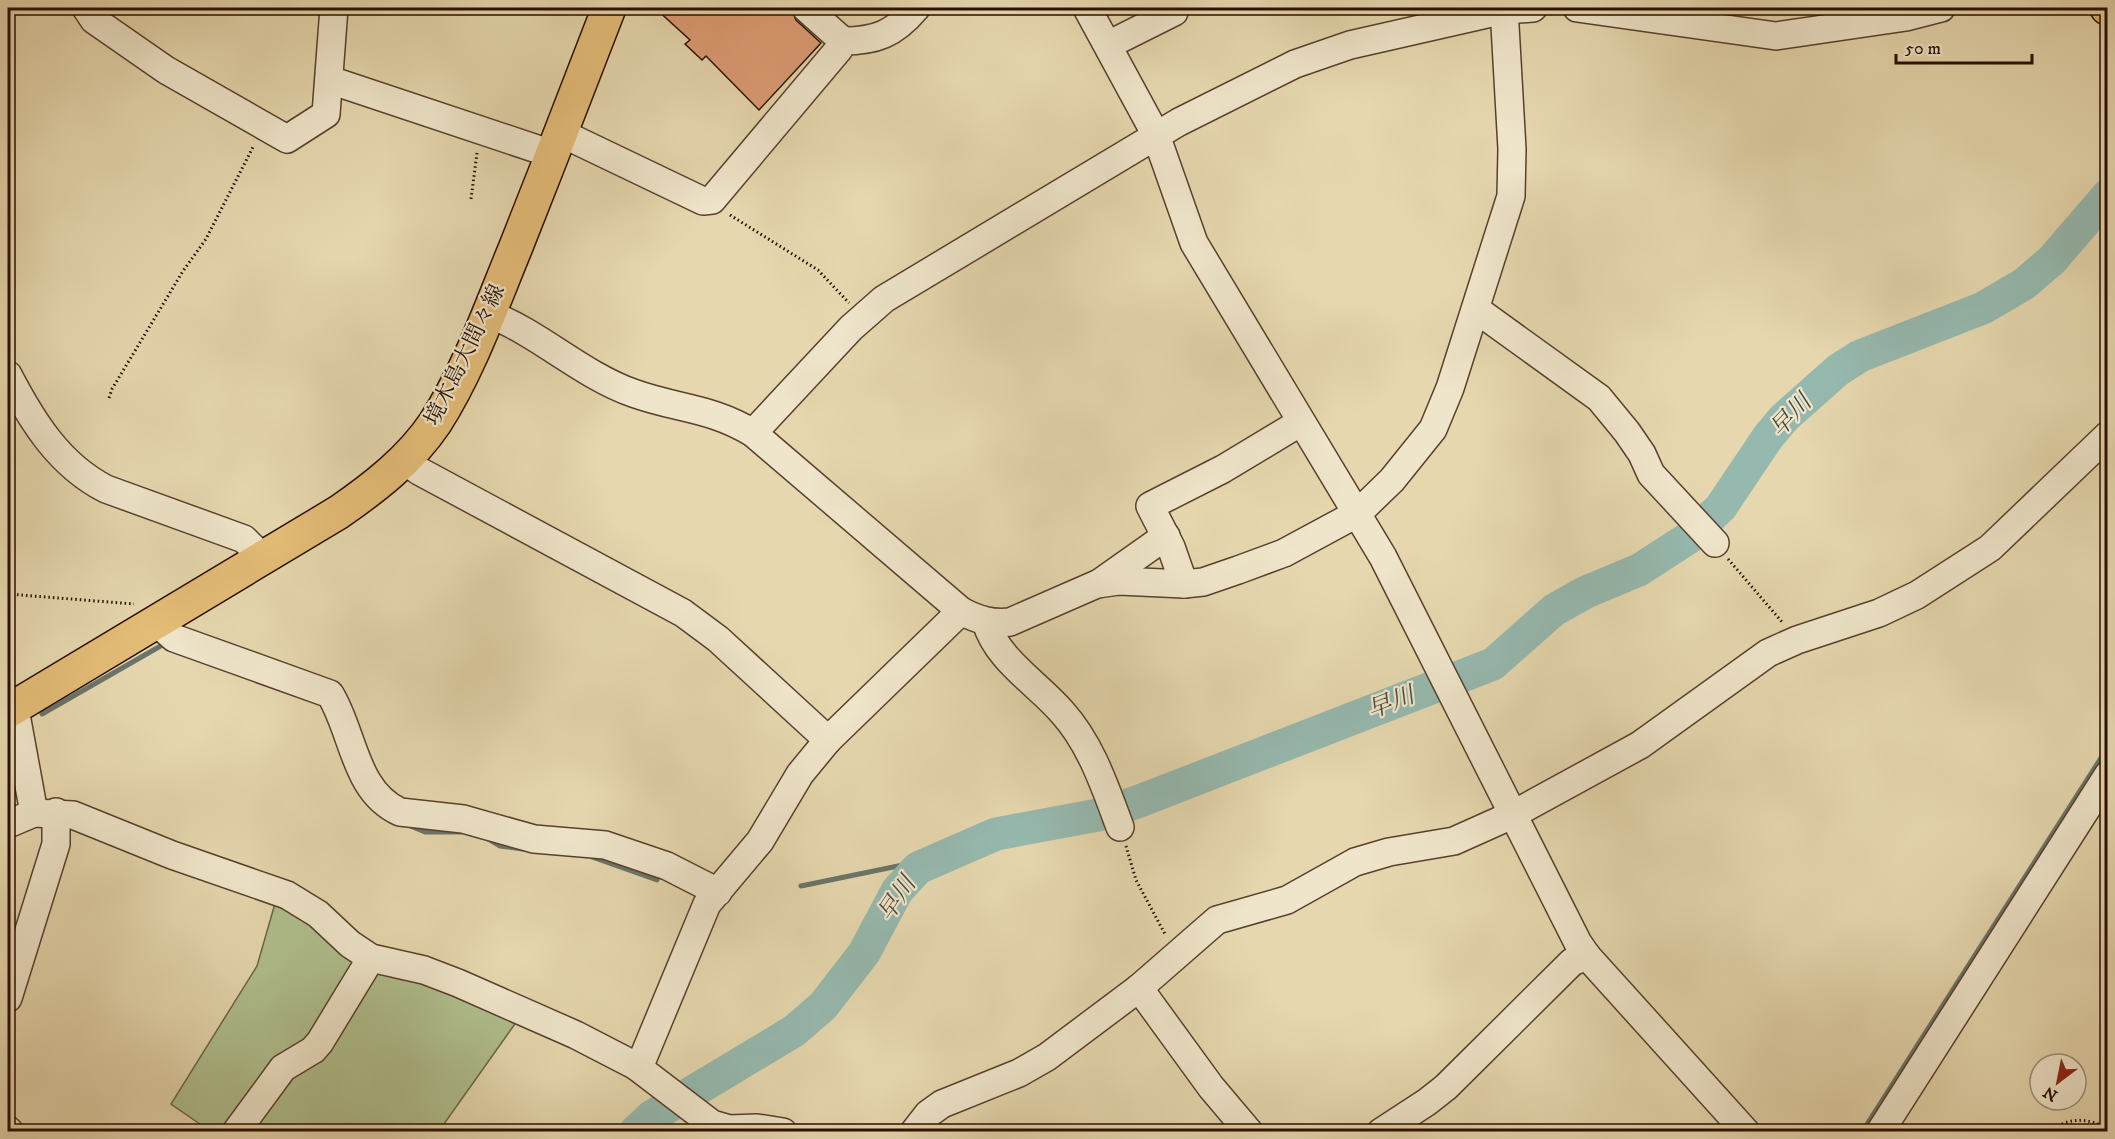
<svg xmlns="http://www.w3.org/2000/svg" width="2115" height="1139" font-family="'IM FELL DW Pica','Noto Serif JP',serif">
<rect width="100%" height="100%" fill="#e6d7ae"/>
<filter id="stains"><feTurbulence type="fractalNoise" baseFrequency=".00333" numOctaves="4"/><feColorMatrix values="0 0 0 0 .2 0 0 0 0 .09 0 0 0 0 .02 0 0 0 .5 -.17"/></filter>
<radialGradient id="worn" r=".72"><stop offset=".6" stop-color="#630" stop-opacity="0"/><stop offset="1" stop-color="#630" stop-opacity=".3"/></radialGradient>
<g fill="#b0bf8e" stroke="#6c6647" stroke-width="1.5">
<path d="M276,900L358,959L317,1035L226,1131H210L171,1104L257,966Z"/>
<path d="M375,968L413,977L517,1021L439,1131L246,1132Z"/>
</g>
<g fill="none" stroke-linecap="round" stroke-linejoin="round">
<g stroke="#6a7569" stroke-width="5">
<path d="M42,714L164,644"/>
<path d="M408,825L425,832H461"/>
<path d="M487,838L500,846L523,849"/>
<path d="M592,857L657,880"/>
<path d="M801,886L903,865L918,868"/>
<path d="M1862,1132L2108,747"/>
</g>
<path stroke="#96b9af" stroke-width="33" d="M635,1132L651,1117L794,1031L823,1006L864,953L897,891L918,868L996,834L1098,815L1137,802L1493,664L1554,610L1586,592L1639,570L1690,537L1721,507L1768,437L1784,418L1838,370L1860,356L1983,308L2024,284L2052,260L2108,195"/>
</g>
<path fill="#dd9b74" stroke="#280e00" stroke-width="1.5" d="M655,8H791L796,20L821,43L759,110L706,56L702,60L685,44L690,40Z"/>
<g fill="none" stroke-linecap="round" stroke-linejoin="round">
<defs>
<g id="minor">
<path d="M86,8L94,20L166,70L287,139L326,114L334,8"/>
<path d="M806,8L843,41C876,41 894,34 916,8"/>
<path d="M1087,8L1156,135L1194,243L1383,557L1578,943L1587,956L1746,1132"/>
<path d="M1577,8L1776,36L1906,17L1941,8"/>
<path d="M1108,45L1174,12"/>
<path d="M330,80L552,154"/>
<path d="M561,133L703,201L712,200L839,49L843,41"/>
<path d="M1477,310L1599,398L1627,432L1642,454L1651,474L1715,543"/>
<path d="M489,314C539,333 582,375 633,393C677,409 710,407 753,433L961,611C978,620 992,624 1010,622L1097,584L1119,581L1184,584L1203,582L1238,570L1284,553L1358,513L1392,480L1433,429L1450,388L1511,196L1512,149L1504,8"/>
<path d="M8,375C32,421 59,465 106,489L244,539L262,557"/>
<path d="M753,433L851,328L884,299L1179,122L1295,64L1350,45L1504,10L1533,8"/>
<path d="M404,460L419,471L683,613L718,639L828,740"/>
<path d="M1098,584L1166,536"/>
<path d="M1184,584L1171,547L1150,506L1223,469L1301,422"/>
<path d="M156,622L174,638L330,694C354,733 354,791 400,812L463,819L534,839L605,845L667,866L718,892"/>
<path d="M986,622C997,660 1037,683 1062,712C1091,744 1105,787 1120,827"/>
<path d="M8,708L17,720L34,813"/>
<path d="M8,824L34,813L73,815L172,855L287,895L318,914L350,944L371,958L424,970L458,983L576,1035L636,1066L712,1124L729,1129L757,1128L783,1132"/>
<path d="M1139,988L1211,1087L1249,1132"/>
<path d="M8,998L56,844V812"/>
<path d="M636,1066L643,1058L707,904L760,841L800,774L828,740L961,611"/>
<path d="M8,1130L10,1132"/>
<path d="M236,1132L283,1068L313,1050L320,1042L371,958"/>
<path d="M914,1132L928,1114L942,1104L1019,1073L1047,1057L1139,988L1217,920L1287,900L1355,862L1389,852L1454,841L1512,815L1640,745L1768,653L1797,640L1879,613L1917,595L1990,548L2108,435"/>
<path d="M1381,1132L1427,1102L1446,1087L1572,962L1587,956"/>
<path d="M1880,1132L2108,775"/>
</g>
<g id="major">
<path d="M2107,8H2108"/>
<path d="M8,711L339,512C375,487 410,460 435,423C469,370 491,307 515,249C547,169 578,88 609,8"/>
</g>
</defs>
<use href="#minor" stroke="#58402c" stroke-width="30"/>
<use href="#major" stroke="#280e00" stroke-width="36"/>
<g stroke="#280e00" stroke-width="3" stroke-dasharray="1.5 3" stroke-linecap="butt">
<path d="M471,199L477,153"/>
<path d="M730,215L818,270L849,303"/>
<path d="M109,398L112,389L183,271L206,239L254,145"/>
<path d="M1728,559L1782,622"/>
<path d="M8,594L134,604"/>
<path d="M1126,846L1136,880L1166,936"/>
<path d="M2051,1132C2067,1116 2090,1118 2108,1129"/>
</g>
<use href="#minor" stroke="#efe5ca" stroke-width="27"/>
<use href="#major" stroke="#e3bc77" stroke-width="33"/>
</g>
<g text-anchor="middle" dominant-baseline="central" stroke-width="4.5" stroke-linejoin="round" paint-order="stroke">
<g font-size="22" fill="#280e00" stroke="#efe5ca">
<text transform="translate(465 355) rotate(-64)">境木島大間々線</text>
</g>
<g font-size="24" font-style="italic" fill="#4e4a3d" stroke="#efe5ca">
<text transform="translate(1791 416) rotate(-47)">早川</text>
<text transform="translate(1391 703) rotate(-21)">早川</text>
<text transform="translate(897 899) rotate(-56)">早川</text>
</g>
</g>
<rect width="2115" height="1139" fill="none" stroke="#e6d7ae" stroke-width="30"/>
<rect x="9" y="9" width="2097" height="1121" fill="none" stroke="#280e00" stroke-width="3"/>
<rect x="15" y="15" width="2085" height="1109" fill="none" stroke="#280e00" stroke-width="1.5"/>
<g transform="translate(2058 1082) rotate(212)"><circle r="28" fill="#efe5ca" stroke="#9f8f79" stroke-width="1.5"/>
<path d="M0-4.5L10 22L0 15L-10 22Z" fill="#8f2418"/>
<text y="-9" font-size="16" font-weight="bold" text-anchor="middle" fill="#280e00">N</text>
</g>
<path d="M1896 54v9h136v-9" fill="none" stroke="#280e00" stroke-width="3"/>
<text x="1905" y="54" font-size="18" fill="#280e00" stroke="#efe5ca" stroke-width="4.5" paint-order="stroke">50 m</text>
<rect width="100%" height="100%" filter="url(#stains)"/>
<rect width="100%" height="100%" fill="url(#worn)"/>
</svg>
